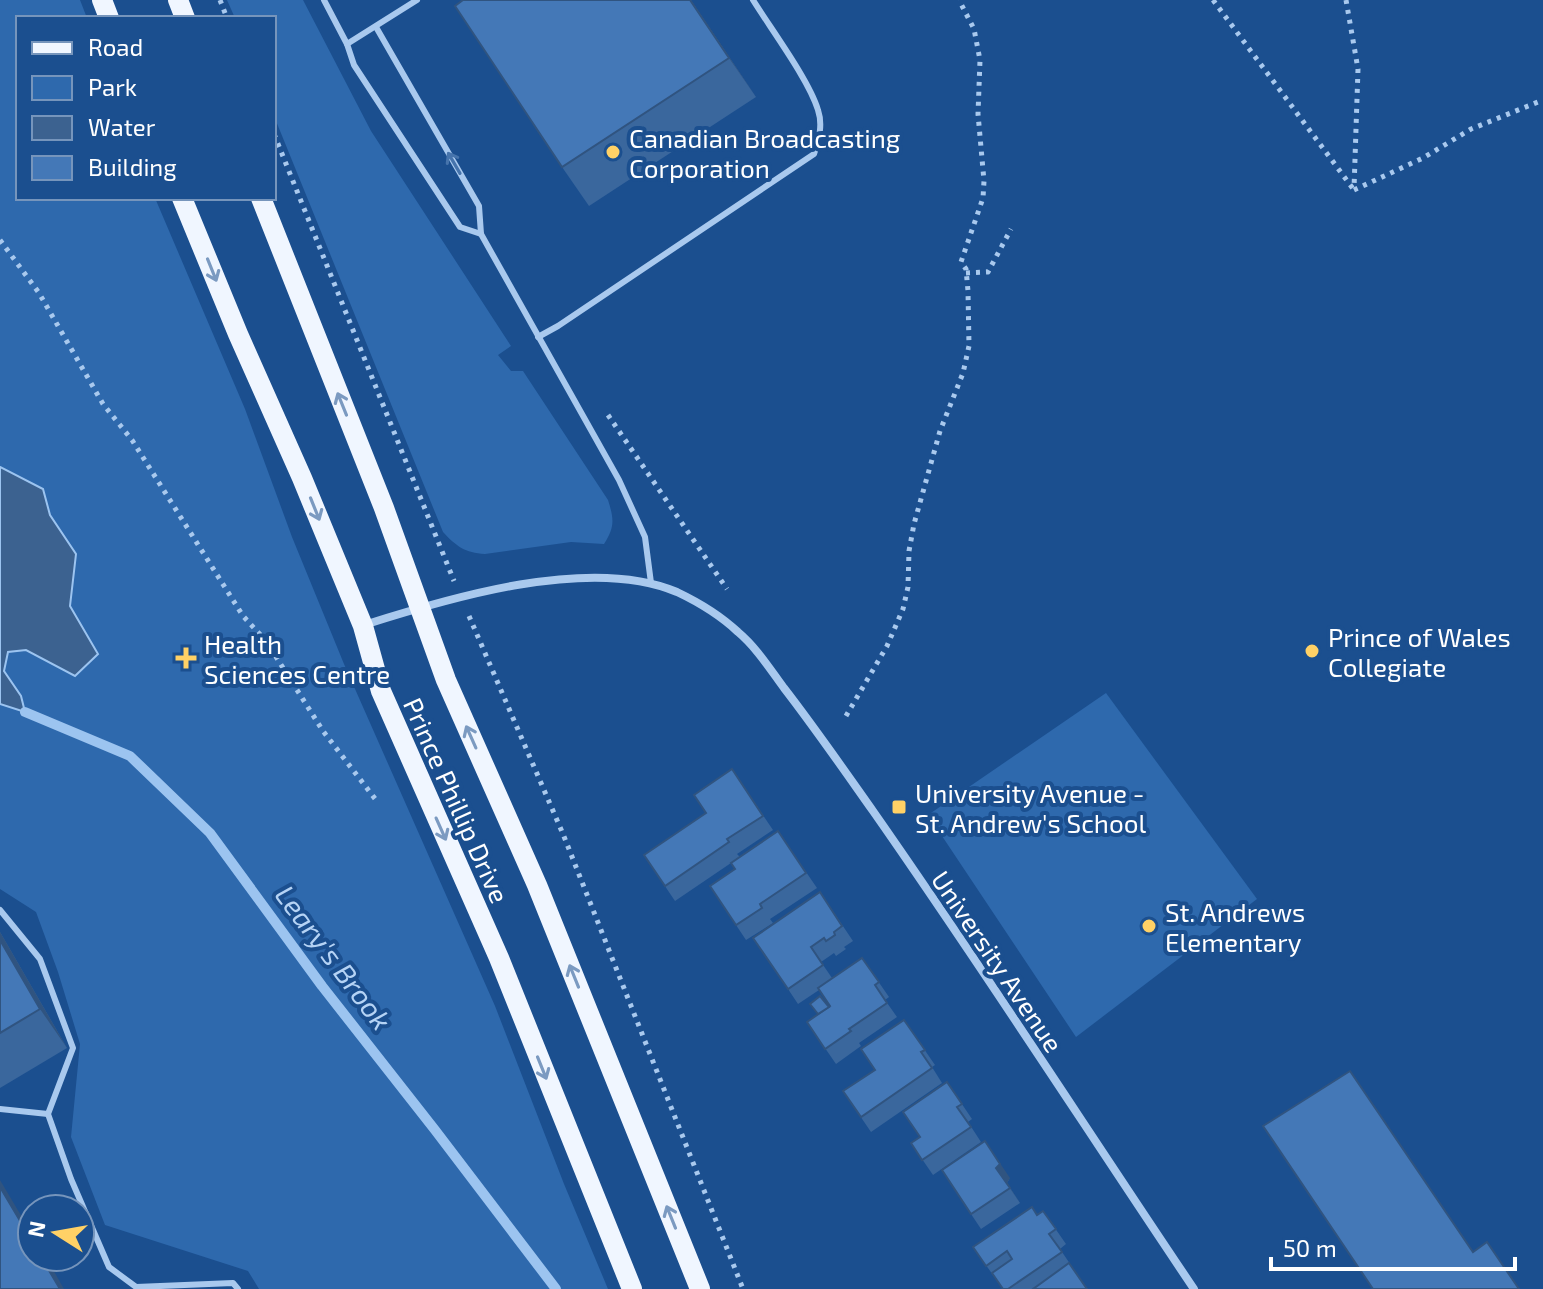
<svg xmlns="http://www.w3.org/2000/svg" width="1543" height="1289" font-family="'Exo 2',sans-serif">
<rect width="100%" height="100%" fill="#1b4f8f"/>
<g fill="#2e69ad">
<path d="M0,0H80L87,18H18V198H155L245,409L292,537L344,664L495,1006L564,1184L608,1289H259L248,1271L105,1225L71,1137L80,1044L58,972L36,912L0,889Z"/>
<path d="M227,0H303L371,131L511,346L498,355L511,371H523L608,500C614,519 615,527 604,544L571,542L485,554C465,553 456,546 443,532L274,116V18H235Z"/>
<path d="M1106,693L1257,899L1076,1037L928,815Z"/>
</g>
<path fill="#3c6290" stroke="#9cc4f0" stroke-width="2" d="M0,467L43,489L50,515L76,554L70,606L98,654L75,676L26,650L8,652L4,671L21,696L25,712L0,704Z"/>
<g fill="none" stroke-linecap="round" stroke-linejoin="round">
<path stroke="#9cc4f0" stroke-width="10" d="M25,712L130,756L210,833L322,986L435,1130L556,1289"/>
<g stroke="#a9c9ee" stroke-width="5" stroke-dasharray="4 6" stroke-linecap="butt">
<path d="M220,0L227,18"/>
<path d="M1213,0L1354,190"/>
<path d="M1346,0L1358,69L1354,189"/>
<path d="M274,134L454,581"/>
<path d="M1354,190L1423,158L1471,129L1543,100"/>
<path d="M0,240L39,293L103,404L132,440L243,616L266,641L323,731L376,800"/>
<path d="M966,273L988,272L1011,229"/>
<path d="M608,415L727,589"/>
<path d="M469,616L563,834L743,1289"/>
<path d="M846,716L887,646L903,609L908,587L909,551L914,524L940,431L963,373L969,346L968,291L966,269L961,262L983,198L984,181L978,114L980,60L974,29L959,0"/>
</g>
<g stroke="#a9c9ee" stroke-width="6">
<path d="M324,0L347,44L417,0"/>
<path d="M376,27L479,206L481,234L619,480L645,537L651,583"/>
<path d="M347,44L354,65L460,227L481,234"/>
<path d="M538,337L558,326L814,154C819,139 823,125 818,110C809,80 771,29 753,0"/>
<path d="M0,910L40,959L73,1048L48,1114L71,1179L109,1267L136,1287L233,1283L238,1289"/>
<path d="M0,1109L48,1114"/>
</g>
<path stroke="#a9c9ee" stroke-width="8" d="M364,625C449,598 591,555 677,592C698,602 721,616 738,632C756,647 770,669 784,688C815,728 844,770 873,811C983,968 1087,1130 1194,1289"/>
<g stroke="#f0f6ff" stroke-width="20">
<path d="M102,0L109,18"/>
<path d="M178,0L185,18"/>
<path d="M182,198L238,334L302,478L363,626L381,691L499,958L632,1289"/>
<path d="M261,198L384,508L446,680L537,885L700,1289"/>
</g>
</g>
<g fill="#3a679d">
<path d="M463,0H691L756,97L589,206L562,167Z"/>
<path d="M732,769L773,830L737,854L740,857L778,831L817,888L770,919L773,923L746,940L710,886L735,869L731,863L675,901L644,855L706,813Z"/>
<path d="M820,892L853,941L844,947L846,949L836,956L834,953L821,962L832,978L862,958L889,997L885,1000L897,1017L859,1043L861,1046L836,1064L807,1022L830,1006L819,990L798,1004L788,989Z"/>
<path d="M0,932L67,1048L0,1088Z"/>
<path d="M904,1020L935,1065L932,1067L942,1083L871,1132L843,1091L875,1070Z"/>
<path d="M947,1082L972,1119L968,1122L981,1142L933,1175L911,1143L920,1137Z"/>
<path d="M1010,1178L1007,1183L1020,1203L981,1229L971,1214Z"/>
<path d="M1043,1211L1066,1244L1060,1249L1087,1289H1003L973,1247Z"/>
</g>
<g fill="#305480">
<path d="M690,0H691L756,97L729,58Z"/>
<path d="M0,932L67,1048L40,1009L0,940Z"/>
<path d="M985,1141L1010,1178L1007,1183L1020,1203L996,1168Z"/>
<path d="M0,1180L32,1234V1241L0,1187Z"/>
<path d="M41,1257H46L64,1289H60Z"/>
</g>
<g fill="#4478b7" stroke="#305480" stroke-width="2">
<path d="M463,0H690L729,58L562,167L455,6Z"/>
<path d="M732,769L763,816L727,839L729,842L665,886L644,855L706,813L694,795Z"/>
<path d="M778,831L806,873L760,904L762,908L736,925L710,886L735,869L731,863Z"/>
<path d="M820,892L842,926L834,932L835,935L826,941L824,938L811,947L823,965L788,989L753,938Z"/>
<path d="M0,940L40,1009L0,1033Z"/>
<path d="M862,958L879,982L875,985L887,1003L849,1029L851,1031L825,1049L807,1022L830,1006L818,988Z"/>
<path d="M820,996L829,1007L818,1014L810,1004Z"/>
<path d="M904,1020L925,1050L921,1052L932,1068L861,1117L843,1091L875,1070L861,1049Z"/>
<path d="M1350,1071L1473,1252L1487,1242L1519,1289H1373L1263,1126Z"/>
<path d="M947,1082L962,1104L957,1107L971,1127L922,1160L911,1143L920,1137L903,1112Z"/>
<path d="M985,1141L1000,1164L996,1168L1010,1188L971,1214L942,1170Z"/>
<path d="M0,1187L32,1241V1257H41L60,1289H0Z"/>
<path d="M1032,1207L1037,1215L1043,1211L1056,1229L1049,1234L1062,1252L1008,1289H1003L992,1273L1012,1259L1007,1251L986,1266L973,1247Z"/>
<path d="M1069,1263L1087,1289H1033Z"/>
</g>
<defs><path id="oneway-shaft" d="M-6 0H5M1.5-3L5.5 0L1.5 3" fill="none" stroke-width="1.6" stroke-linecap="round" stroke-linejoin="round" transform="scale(2)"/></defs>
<use stroke="#4674ac" href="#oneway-shaft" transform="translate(454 163) rotate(-120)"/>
<g stroke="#7b9ac1">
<use href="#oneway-shaft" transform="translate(212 270) rotate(68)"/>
<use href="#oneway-shaft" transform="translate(342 404) rotate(-112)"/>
<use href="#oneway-shaft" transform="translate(315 509) rotate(68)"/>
<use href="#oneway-shaft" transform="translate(471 737) rotate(-114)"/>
<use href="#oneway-shaft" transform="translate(441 829) rotate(66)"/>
<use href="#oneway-shaft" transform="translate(574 976) rotate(-112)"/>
<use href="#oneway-shaft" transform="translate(542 1068) rotate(68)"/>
<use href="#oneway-shaft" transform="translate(671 1217) rotate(-112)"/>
</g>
<g fill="#ffd166" stroke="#1b4f8f" stroke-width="3">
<circle cx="613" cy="152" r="8"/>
<circle cx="1312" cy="651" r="8"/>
<path d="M182 646h8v8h8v8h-8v8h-8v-8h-8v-8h8z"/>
<rect x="891" y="799" width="16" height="16" rx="4"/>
<circle cx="1149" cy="926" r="8"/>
</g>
<g text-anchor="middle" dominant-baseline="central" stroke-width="8" stroke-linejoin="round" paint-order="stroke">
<g font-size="26" fill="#fff" stroke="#1b4f8f" text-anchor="start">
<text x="629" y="137">Canadian Broadcasting<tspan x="629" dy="30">Corporation</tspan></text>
<text x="1328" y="636">Prince of Wales<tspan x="1328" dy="30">Collegiate</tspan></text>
<text x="204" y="643">Health<tspan x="204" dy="30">Sciences Centre</tspan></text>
<text x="915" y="792">University Avenue -<tspan x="915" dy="30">St. Andrew's School</tspan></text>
<text x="1165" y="911">St. Andrews<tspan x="1165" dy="30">Elementary</tspan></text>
</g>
<g font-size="26" fill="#fff" stroke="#1b4f8f">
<text transform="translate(457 800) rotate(66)">Prince Phillip Drive</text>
<text transform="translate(998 961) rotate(56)">University Avenue</text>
</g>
<g font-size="28" font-style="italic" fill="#b5d3f5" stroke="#1b4f8f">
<text transform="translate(334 957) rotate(53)">Leary's Brook</text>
</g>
</g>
<rect x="16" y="16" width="260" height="184" fill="#1b4f8f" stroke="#7695bc" stroke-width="2"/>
<rect x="32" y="42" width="40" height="12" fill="#f0f6ff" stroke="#7695bc" stroke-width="2"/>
<text x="88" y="56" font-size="24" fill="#ffffff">Road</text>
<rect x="32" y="76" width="40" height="24" fill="#2e69ad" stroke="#7695bc" stroke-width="2"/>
<text x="88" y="96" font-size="24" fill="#ffffff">Park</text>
<rect x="32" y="116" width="40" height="24" fill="#3c6290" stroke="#7695bc" stroke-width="2"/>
<text x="88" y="136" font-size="24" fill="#ffffff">Water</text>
<rect x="32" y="156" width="40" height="24" fill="#4478b7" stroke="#7695bc" stroke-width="2"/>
<text x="88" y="176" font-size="24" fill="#ffffff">Building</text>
<g transform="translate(56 1233) rotate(281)"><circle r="38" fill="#1b4f8f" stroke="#7695bc" stroke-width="2"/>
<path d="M0-6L14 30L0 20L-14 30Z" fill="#ffd166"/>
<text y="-12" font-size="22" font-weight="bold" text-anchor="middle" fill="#ffffff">N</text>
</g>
<path d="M1271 1257v12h244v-12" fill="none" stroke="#ffffff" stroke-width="4"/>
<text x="1283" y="1257" font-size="24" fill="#ffffff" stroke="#1b4f8f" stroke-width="6" paint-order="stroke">50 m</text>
</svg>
